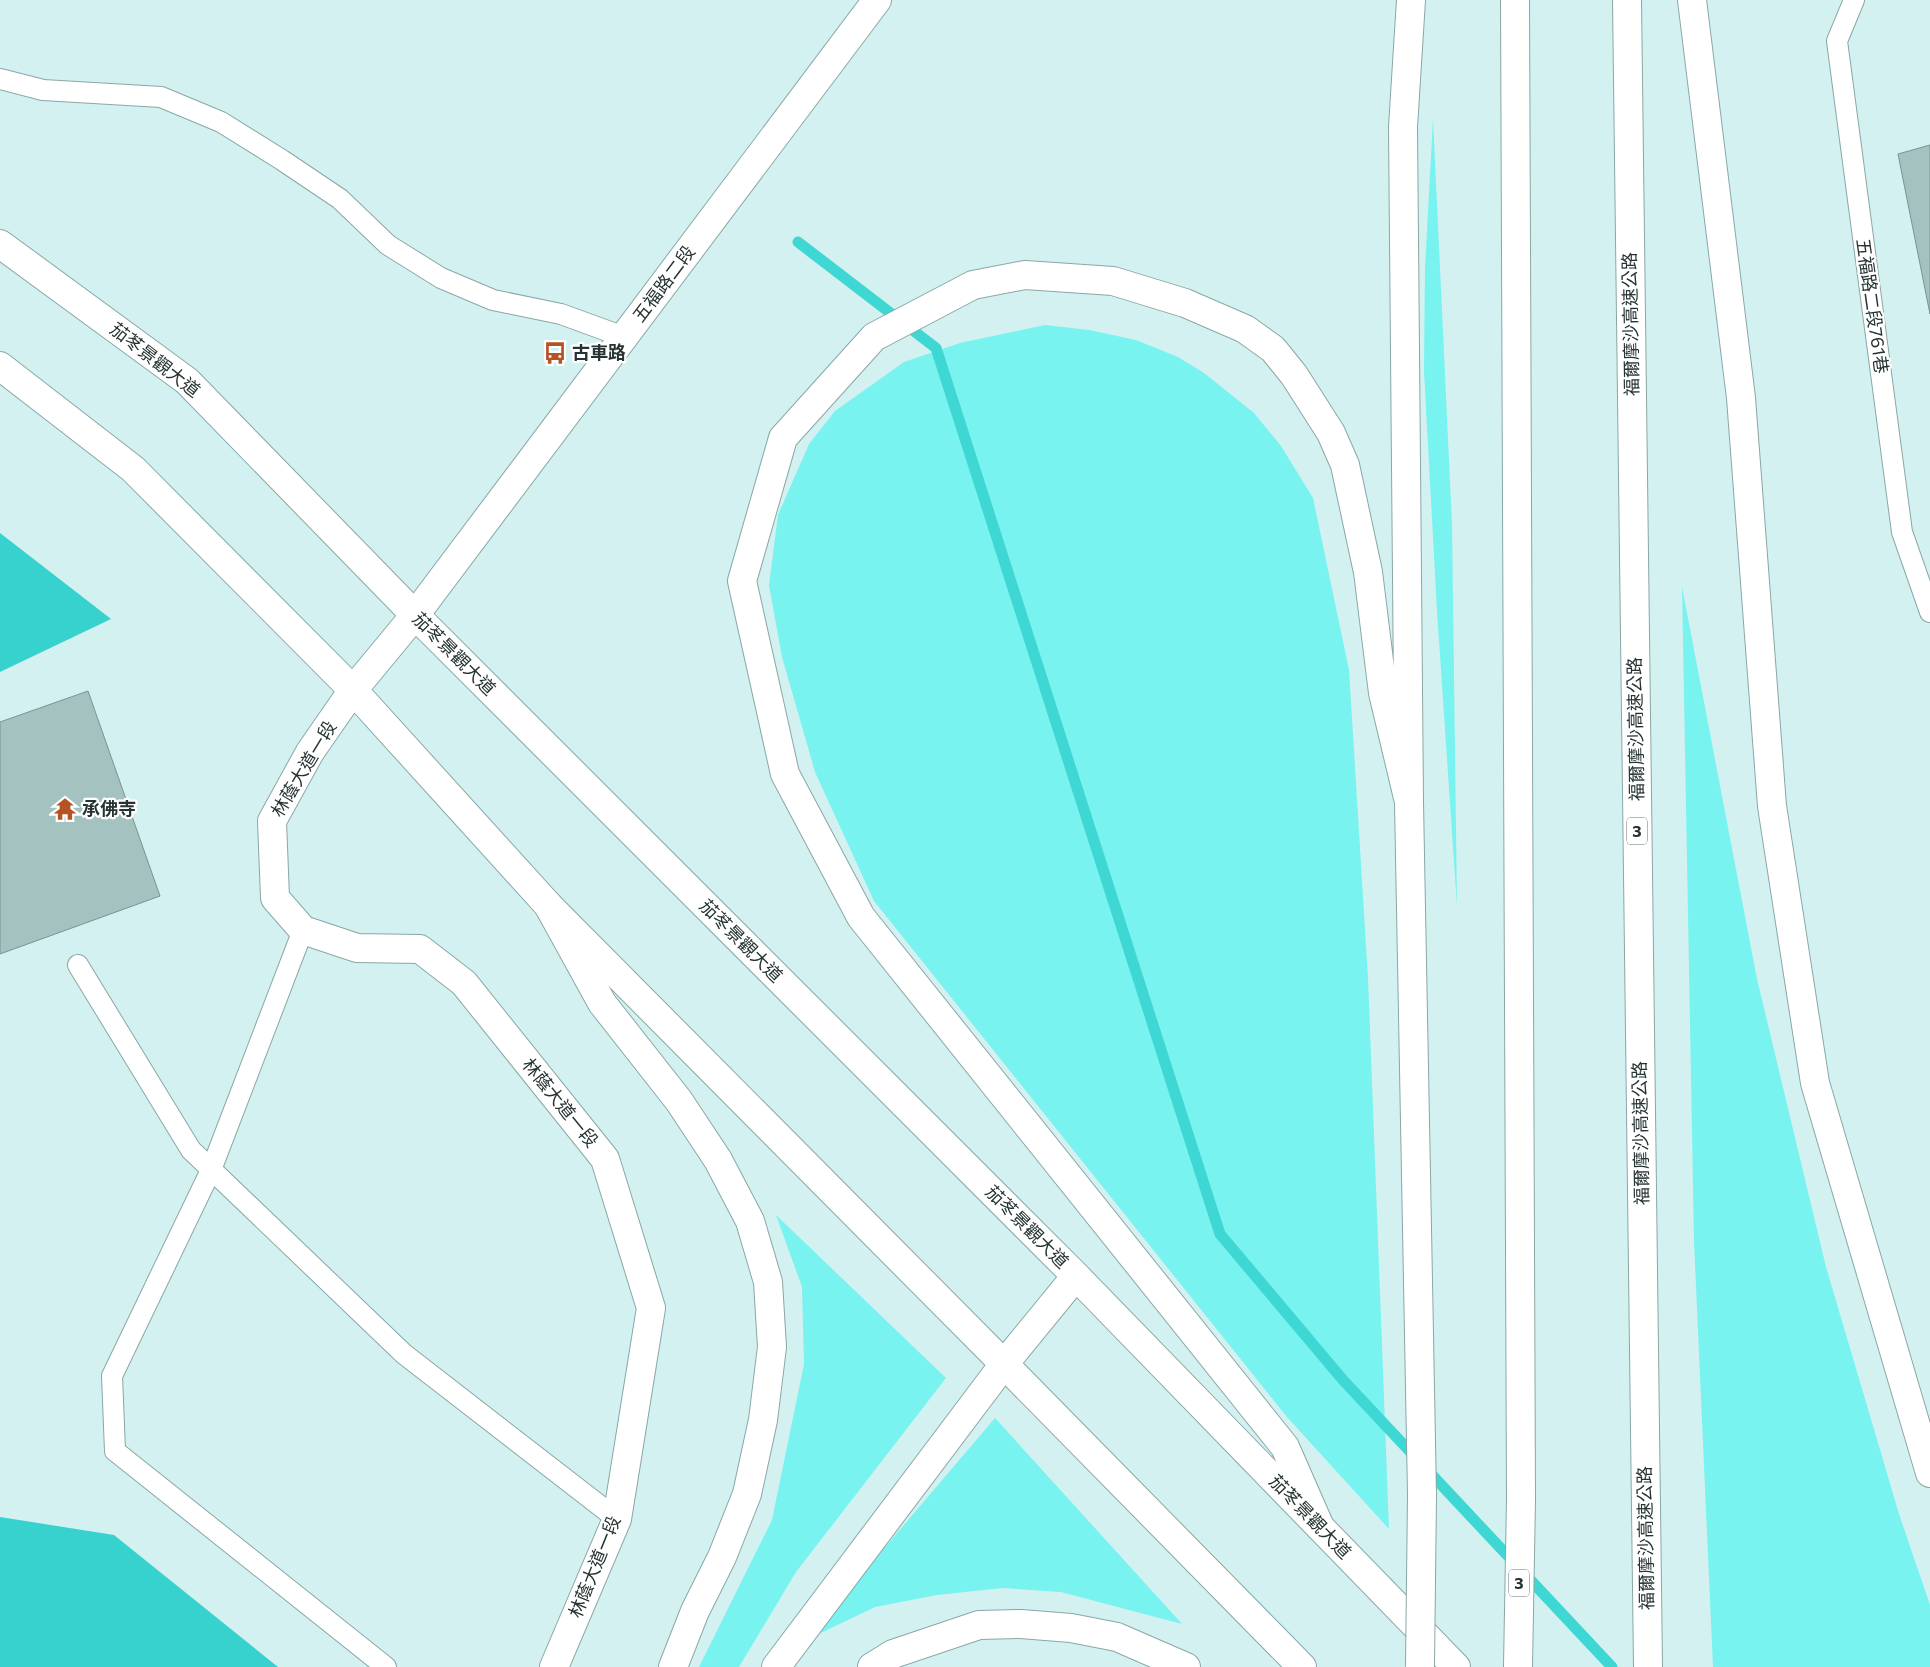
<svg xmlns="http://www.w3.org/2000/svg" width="1930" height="1667" font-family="Commissioner,'Noto Sans TC',sans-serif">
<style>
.green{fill:#78f3ef}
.forest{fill:#37d1ce}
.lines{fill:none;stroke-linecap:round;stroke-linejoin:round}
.stream{stroke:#3fd7d3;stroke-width:11}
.building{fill:#a4c2c0;stroke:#779492}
.service-casing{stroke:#8aa7a6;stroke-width:22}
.minor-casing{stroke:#8aa7a6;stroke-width:30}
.tertiary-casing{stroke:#8aa7a6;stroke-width:30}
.secondary-casing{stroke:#8aa7a6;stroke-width:30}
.motorway-casing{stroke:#8aa7a6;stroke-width:30}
.service{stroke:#fff;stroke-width:20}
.minor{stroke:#fff;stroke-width:28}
.tertiary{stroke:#fff;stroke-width:28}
.secondary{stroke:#fff;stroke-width:28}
.motorway{stroke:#fff;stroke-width:28}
.motorway-bridge-casing{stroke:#8aa7a6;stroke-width:30;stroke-linecap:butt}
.motorway-bridge{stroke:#fff;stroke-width:28}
.labels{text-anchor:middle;stroke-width:4.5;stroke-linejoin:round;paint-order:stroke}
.shield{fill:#fff;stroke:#677070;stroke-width:1}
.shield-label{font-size:16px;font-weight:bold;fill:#263332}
.street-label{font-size:18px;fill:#263332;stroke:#fff}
.poi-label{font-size:18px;font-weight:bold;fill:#263332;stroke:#fff;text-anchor:start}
</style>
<rect width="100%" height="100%" fill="#d2f1f0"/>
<path class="green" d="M1433,119l19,405 5,382 -20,-295 -13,-240 1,-103z
M1045,325l44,5 47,10 42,17 26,16 50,40 27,33 32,52 36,172 19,308 21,551 -102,-112 -413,-516 -59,-129 -33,-115 -13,-72 9,-70 31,-71 26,-33 69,-49 56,-19z
M1682,587l75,392 69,288 73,247 31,91v62h-217l-19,-426z
M776,1215l170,163 -150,194 -57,95h-40l73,-147 32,-156 -2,-77z
M995,1418l187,206 -121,-32 -58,-4 -66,7 -62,12 -69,33z"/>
<path class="forest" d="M0,533l111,86 -111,53z
M0,1517l114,18 164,132h-278z"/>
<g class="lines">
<path class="stream" d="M798,242l138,106 284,886 123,146 269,287"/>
</g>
<path class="building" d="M1930,145v169l-32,-160z
M88,691l72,205 -160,58v-232z"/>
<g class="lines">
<defs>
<path id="service" d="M1854,0l-17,41 65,491 28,80
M0,79l43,11 118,7 60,25 61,38 58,39 48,46 53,33 52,22 68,14 63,23
M303,930l-92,240 -99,206 3,75 271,216
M78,965l113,185 213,204 213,165"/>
<path id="minor" d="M353,690l-43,62 -38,69 3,77 28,32 54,18 63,1 44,34 141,176 46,149 -34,211 -63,148"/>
<path id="tertiary" d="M0,244l187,137 228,234
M0,366l133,103 220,221"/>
<path id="secondary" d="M877,0l-462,615 -62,75 195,215 456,459 298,303
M415,615l661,661 380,391"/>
<path id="motorway" d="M1411,0l-8,127 6,675 13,693
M1515,0l6,1499 -3,168
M1627,0l21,1667
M1692,0l49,398 31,408 43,277 115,390
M548,905l54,98 77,98 39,59 32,61 18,61 4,65 -9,73 -16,74 -25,63 -27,54 -22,56
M1320,1527l-35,-80 -424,-530 -76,-143 -43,-193 41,-143 91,-101 99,-52 52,-10 88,6 72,22 60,26 28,20 21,26 37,58 14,32 23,107 15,121 26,109
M776,1667l228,-303 72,-88
M872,1667l21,-13 86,-29 42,-1 50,4 46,9 69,30"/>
</defs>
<use href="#service" class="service-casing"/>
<use href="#minor" class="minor-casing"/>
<use href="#tertiary" class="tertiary-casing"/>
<use href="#secondary" class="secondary-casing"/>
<use href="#motorway" class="motorway-casing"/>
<use href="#service" class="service"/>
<use href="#minor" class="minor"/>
<use href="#tertiary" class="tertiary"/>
<use href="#secondary" class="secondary"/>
<use href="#motorway" class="motorway"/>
<defs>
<path id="motorway-bridge" d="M1420,1667l2,-172"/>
</defs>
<use href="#motorway-bridge" class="motorway-bridge-casing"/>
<use href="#motorway-bridge" class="motorway-bridge"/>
</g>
<defs>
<symbol id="bus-bare" viewBox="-9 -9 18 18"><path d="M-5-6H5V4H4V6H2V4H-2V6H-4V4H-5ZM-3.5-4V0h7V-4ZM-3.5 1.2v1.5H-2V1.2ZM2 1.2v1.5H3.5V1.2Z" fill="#b75223" stroke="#fff" stroke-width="2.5" paint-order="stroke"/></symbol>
<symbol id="temple-bare" viewBox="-9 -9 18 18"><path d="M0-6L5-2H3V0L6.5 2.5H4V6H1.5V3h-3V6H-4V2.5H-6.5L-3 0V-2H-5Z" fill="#b75223" stroke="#fff" stroke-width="2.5" paint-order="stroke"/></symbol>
</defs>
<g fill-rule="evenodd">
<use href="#bus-bare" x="539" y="337" width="32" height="32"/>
<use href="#temple-bare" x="49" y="793" width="32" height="32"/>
</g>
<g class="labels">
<g class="shield">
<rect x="1627" y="817.5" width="20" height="27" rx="4"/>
<rect x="1509" y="1569.5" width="20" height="27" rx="4"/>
</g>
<g class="shield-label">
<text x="1637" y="837">3</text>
<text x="1519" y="1589">3</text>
</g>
<g class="street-label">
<text transform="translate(664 284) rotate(-53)" y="6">五福路二段</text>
<text transform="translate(1872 306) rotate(82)" y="6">五福路二段761巷</text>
<text transform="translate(1631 324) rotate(-91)" y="6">福爾摩沙高速公路</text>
<text transform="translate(155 360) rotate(38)" y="6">茄苳景觀大道</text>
<text transform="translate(454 654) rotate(45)" y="6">茄苳景觀大道</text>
<text transform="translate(1636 729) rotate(-91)" y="6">福爾摩沙高速公路</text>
<text transform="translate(304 769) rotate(-59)" y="6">林蔭大道一段</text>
<text transform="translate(741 941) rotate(45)" y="6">茄苳景觀大道</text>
<text transform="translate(560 1103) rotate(51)" y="6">林蔭大道一段</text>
<text transform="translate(1641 1133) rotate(-91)" y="6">福爾摩沙高速公路</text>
<text transform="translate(1027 1227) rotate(45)" y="6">茄苳景觀大道</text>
<text transform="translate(1310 1517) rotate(46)" y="6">茄苳景觀大道</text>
<text transform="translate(1646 1538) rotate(-91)" y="6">福爾摩沙高速公路</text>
<text transform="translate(595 1567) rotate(-68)" y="6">林蔭大道一段</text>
</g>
<g class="poi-label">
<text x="572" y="359">古車路</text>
<text x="82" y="815">承佛寺</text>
</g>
</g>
</svg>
